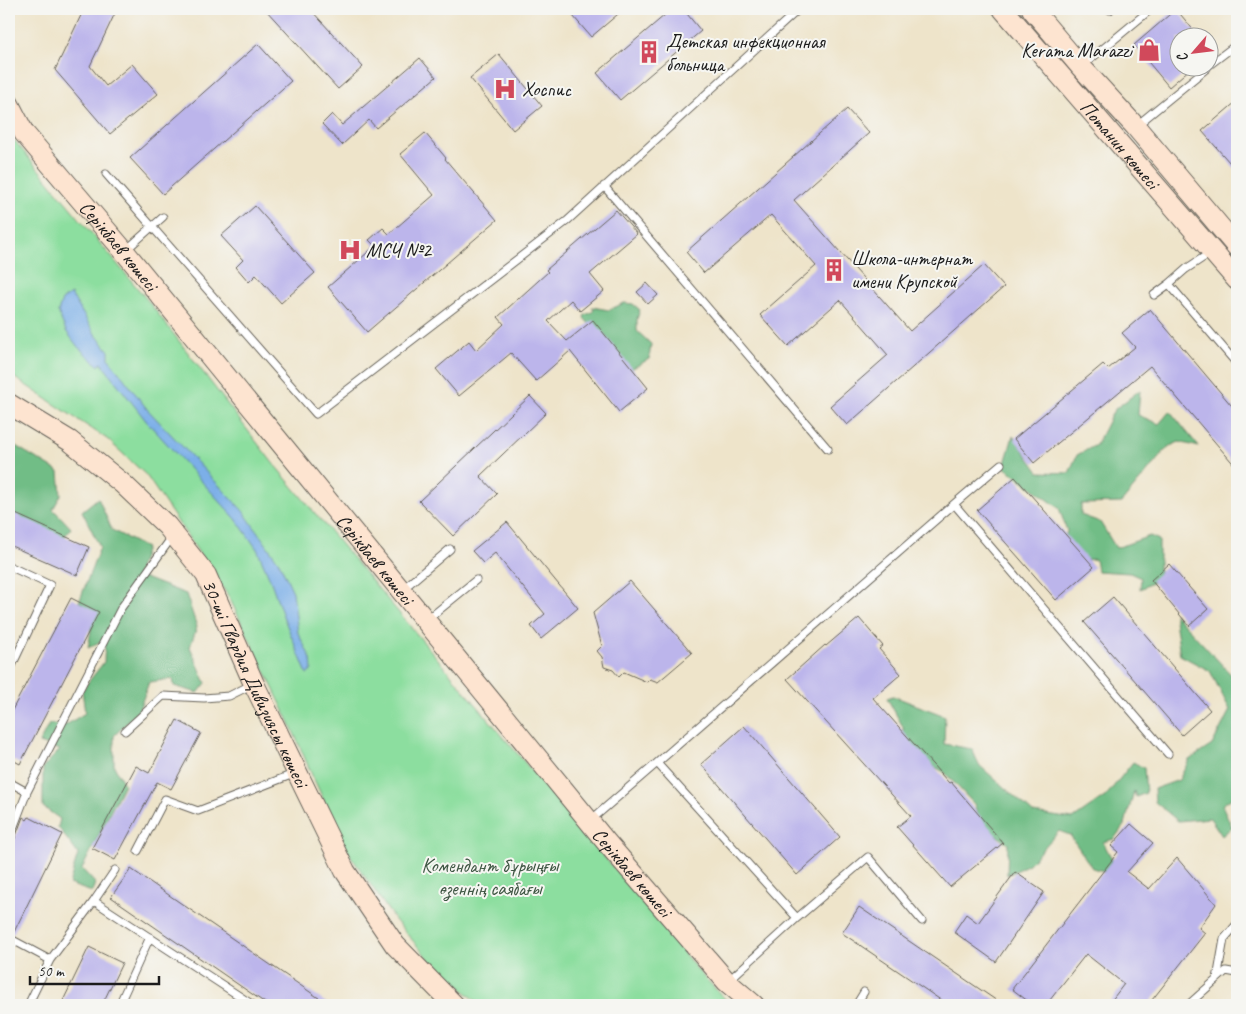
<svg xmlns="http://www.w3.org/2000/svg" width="1246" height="1014" font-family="Caveat,sans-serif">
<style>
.green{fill:#8cde9f;stroke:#547d5e}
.forest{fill:#71bd86;stroke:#466c51}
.water{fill:#7bafe8;stroke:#4c6682}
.building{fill:#bcb5eb}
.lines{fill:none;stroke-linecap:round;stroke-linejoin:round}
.lane-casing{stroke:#666259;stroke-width:9}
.secondary-casing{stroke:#666259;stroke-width:22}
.lane{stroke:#fff;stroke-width:7}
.secondary{stroke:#fde4d0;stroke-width:20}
.labels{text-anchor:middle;stroke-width:4;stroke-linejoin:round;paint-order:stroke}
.poi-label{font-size:20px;fill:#1c1c1c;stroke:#f6f6f2;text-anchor:start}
.street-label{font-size:20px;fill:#1c1c1c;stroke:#f6f6f2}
.park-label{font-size:20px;fill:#3e5643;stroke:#f6f6f2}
</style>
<rect width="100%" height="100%" fill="#f6f6f2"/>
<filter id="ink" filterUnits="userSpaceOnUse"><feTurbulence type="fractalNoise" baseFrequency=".02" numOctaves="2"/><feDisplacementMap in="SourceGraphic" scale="10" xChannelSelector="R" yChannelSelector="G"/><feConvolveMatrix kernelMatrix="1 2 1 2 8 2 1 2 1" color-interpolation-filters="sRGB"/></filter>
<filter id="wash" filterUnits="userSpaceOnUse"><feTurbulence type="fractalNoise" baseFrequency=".0096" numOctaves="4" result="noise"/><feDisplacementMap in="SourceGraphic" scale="20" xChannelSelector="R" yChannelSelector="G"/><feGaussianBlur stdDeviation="1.12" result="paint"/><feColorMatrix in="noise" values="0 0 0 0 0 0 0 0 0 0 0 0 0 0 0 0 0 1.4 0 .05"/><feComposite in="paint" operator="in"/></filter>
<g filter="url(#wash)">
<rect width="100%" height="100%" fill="#eee4ca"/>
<path class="green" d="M9,134l140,168 123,160 356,423 73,89 30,31h-250l-49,-42 -37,-43 -47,-68 -36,-77 -24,-56 -59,-122 -83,-122 -39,-36 -98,-65z"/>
<path class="forest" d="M624,303l9,1 7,6 -3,9v12l14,13 -2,15 -16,9 -11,3 -29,-43 -9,-10 1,-3 7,-3 2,-2 -2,-3 17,3z
M1140,390l-2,25 21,9 11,-13 29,36 -20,-5 -11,5 -47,56 -40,1v11l19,7 16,26 34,-12 9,4v39l-19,10 1,-11 -11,-5 -33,-2 -2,-12 -23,2 -10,-15 5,-15 -8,-23 -55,-41 9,-31 26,36 30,1 8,-18 19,-10 18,-35z
M9,442l50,30 2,23 -8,14 18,19 -7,9 -55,-22z
M98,498l14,32 34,18 -9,27 49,19 11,33 -7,20 16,36 -8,10 -24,-7 -1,-7 -24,3 -10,28 -25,26v30l10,18 -42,85 13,14 -3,9 -23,-8 9,-30 -20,-27 2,-8 -17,-12v-40l17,-17 -21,-7 10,-19 17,1 19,-12 -3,-23 22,-28 1,-23 -17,9 6,-37 -15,-9 21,-55 -18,-36z
M1174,613l63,68v110l-1,4 -14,10 10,22 -10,9 -12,-18 -32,3 -23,-19 -1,-13 25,-9 10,-20 23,-15 18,-35 -20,-39 -30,-16z
M893,696l52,20 -1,28 28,5 7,16 54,48 40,6 33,-23 27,-34 11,6 2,25 -10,4 -2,-6 -9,33 -11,15 -11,3 9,17 -7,12 -13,-3 -22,-33 -11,-4 -30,33 -22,11 1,-32 -26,-17 -8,-22 -30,-32 -40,-22 -1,-23 -16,-29z"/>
<path class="water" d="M71,294l24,40 14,17v8l38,50 96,102 37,53 13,28 5,41 13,26 1,11 -5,4 -24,-58 -13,-37 -13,-30 -21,-30 -89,-97 -46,-59 -2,3 -21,-19 -12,-16 -8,-19 4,-12z"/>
<g id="blocks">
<path class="building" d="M84,9h33l-27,57 16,20 26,-22 26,30 -48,40 -55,-64z
M265,9h45l53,58 -25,22z
M567,9h57l-33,28z
M672,9h11l18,22 -81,69 -23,-27z
M1176,9l24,29h-22v30h13l-22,19 -35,-42z
M258,44l33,37 -128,113 -33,-36z
M499,54l43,52 -29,24 -43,-52z
M420,58l16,19 -60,51 -7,-8 -27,25 -20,-21 10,-10 10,11z
M1237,101v70l-35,-40z
M847,109l22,24 -75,67 116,131 74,-66 20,22 -157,138 -17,-19 58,-51 -48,-55 -52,46 -28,-31 56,-49 -45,-51 -67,58 -18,-21z
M425,133l21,25 -1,1 52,61 -130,112 -39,-45 47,-41 -6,-6 14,-12 6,6 45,-39 -34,-41z
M255,206l60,67 -34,30 -25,-28 -7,7 -13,-15 7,-7 -22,-24z
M616,210l21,24 -47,40 14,17 -24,20 -9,-11 -23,21 19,20 26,-21 55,68 -29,24 -49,-61 -34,30 -25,-28 -52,43 -23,-27 33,-28 7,9 28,-26 -6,-7 50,-45 -2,-2z
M647,283l11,12 -10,9 -11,-12z
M1150,309l87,103v56l-87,-102 -116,97 -20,-24 89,-75 5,5 27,-22 -13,-14z
M530,396l16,17 -66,63 17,18 -44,42 -34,-35z
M1015,477l79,90 -38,33 -79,-90z
M9,511l80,36 -12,28 -68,-30z
M507,522l71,86 -37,31 -10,-13 14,-12 -50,-61 -12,10 -11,-12z
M1169,564l39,45 -19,17 -38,-46z
M630,581l62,72 -34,29 -8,-3 -3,3 -23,-10 -5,5 -6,-7 -9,-3 -2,-10 -5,-6 5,-5 -9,-33z
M1113,597l97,113 -28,25 -98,-113z
M71,598l28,14 -79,152 -11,-6v-42z
M859,618l24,28 -4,3 22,25 -28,24 76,85 2,-1 52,61 -53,44 -53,-60 14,-11 -124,-137 38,-34 1,1z
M177,720l24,13 -30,56 -14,-7 -42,78 -23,-12 44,-82 13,7z
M744,726l96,111 -43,38 -96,-111z
M23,817l4,3 2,-3 33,17 -49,100 -4,-1v-89l3,-1 2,-2z
M1131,824l22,19 -26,29 22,17 28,-31 39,46 -17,24 6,5 -57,72h-40l16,-21 -38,-30 -40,51h-13l-21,-16 106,-137 -7,-6z
M131,869l198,136h-61l-157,-108z
M1015,872l29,20 -48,70 -42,-30 12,-18 12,9z
M859,907l144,98h-55l-106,-72z
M89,947l33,16 -20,42h-41z"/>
</g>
</g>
<g filter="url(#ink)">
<use href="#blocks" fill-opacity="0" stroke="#666259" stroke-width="1"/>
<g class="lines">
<defs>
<path id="lane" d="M1109,9l1,1
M1208,66l29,-22
M1081,67l70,-58
M1136,126l71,-58
M106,174l210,240 251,-193 232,-212
M604,186l224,263
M125,251l38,-34
M1210,253l-24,16 -17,15 68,80
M1154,295l15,-11
M954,504l214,250
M9,566l41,19 -41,87
M403,589l47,-40
M428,619l48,-39
M125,731l38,-35 41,2 25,-2 22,-11
M9,782l18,10 94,-184 51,-71
M591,820l66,-57
M9,839l18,-47
M138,851l27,-52 33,12 98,-38
M94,901l21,-31
M797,918l-140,-155 297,-259 47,-40
M9,938l41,22 -22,45
M50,960l44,-59 159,104
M1217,979l7,-40 13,-15
M727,982l70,-64 71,-61 54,64
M119,1005l31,-68
M856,1005l8,-13
M1188,1005l38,-34 11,2"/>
<g id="secondary">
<path id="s1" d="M1003,9l234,271"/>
<path d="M1032,9l49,58 54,59 102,121"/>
<path id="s2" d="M9,104l15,29 100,118 483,592 120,139 27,23"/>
<path id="s3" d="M9,404l61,37 53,43 44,42 39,49 48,109 91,187 50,74 59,60"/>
</g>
</defs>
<use href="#lane" class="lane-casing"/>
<use href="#secondary" class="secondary-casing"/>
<use href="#lane" class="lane"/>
<use href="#secondary" class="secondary"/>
</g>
</g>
<defs>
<symbol id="shop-bare" viewBox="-9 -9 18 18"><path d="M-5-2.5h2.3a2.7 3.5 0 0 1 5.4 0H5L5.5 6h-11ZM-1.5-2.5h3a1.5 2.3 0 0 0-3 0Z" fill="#d1495b" stroke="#f6f6f2" stroke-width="2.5" paint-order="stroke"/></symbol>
<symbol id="building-bare" viewBox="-9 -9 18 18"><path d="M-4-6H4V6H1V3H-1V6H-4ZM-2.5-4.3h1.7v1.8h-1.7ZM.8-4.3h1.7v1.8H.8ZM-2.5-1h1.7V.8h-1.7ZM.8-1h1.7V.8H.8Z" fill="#d1495b" stroke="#f6f6f2" stroke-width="2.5" paint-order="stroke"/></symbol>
<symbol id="hospital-bare" viewBox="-9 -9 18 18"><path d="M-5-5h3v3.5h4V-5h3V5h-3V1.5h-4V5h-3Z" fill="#d1495b" stroke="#f6f6f2" stroke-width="2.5" paint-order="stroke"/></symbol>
</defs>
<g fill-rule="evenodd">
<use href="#shop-bare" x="1133" y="34" width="32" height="32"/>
<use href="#building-bare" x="633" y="36" width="32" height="32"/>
<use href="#hospital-bare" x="489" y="73" width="32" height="32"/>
<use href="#hospital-bare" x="334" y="234" width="32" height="32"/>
<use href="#building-bare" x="818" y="254" width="32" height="32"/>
</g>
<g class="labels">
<g class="poi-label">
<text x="666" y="48">Детская инфекционная<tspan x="666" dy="23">больница</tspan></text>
<text x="1132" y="57" text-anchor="end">Kerama Marazzi</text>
<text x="522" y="96">Хоспис</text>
<text x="366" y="257">МСЧ №2</text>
<text x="851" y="265">Школа-интернат<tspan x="851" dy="23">имени Крупской</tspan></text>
</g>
<g class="street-label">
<text dy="7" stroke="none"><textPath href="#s1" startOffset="179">Потанин көшесі</textPath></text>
<text dy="7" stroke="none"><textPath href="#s2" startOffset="180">Серікбаев көшесі</textPath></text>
<text dy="7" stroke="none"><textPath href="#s2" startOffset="585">Серікбаев көшесі</textPath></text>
<text dy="7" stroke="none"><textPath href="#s3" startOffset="382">30-ші Гвардия Дивизиясы көшесі</textPath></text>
<text dy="7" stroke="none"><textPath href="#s2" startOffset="990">Серікбаев көшесі</textPath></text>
</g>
<g class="park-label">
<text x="490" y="872">Комендант бұрыңғы<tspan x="490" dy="23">өзеннің саябағы</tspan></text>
</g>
</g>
<rect width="1246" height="1014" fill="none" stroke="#f6f6f2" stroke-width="30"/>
<g transform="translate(1194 52) rotate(242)"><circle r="24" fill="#f6f6f2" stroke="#9f9f9c"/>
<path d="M0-4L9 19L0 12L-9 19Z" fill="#d1495b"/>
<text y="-8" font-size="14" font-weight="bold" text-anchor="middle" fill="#1c1c1c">С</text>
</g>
<path d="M30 976v8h129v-8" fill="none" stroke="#1c1c1c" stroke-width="2.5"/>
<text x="38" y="976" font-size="15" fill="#1c1c1c" stroke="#f6f6f2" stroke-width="4" paint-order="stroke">50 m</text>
</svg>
